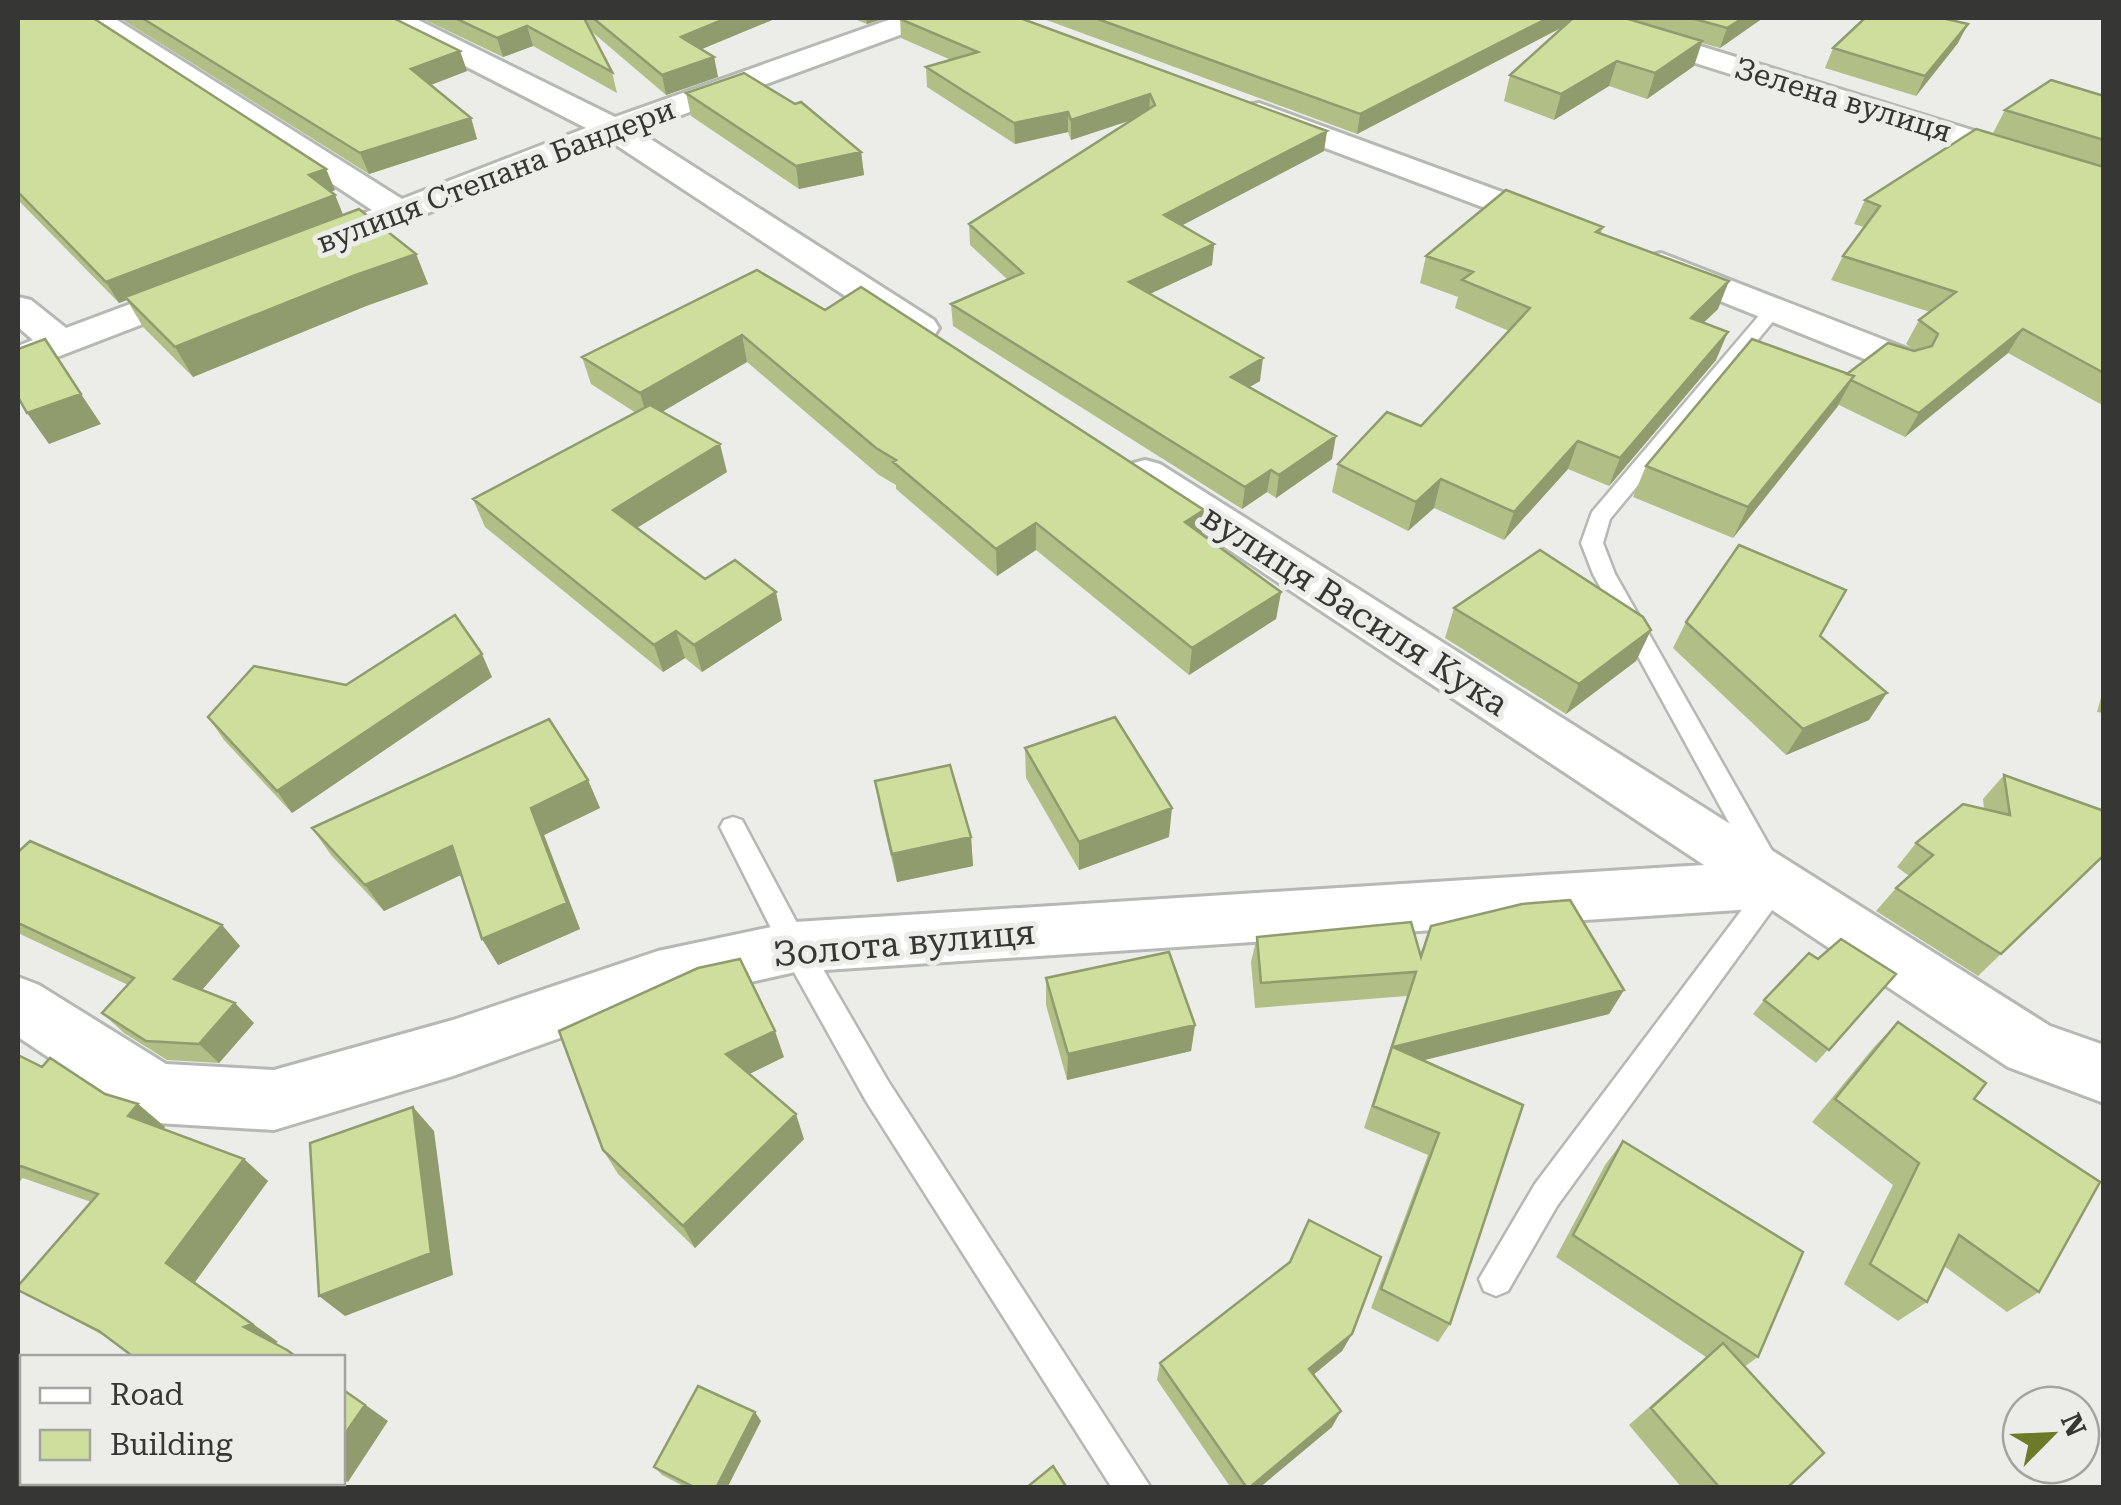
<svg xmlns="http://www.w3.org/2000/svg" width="2121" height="1505" font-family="'Roboto Serif',serif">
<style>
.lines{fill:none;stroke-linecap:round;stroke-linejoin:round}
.lane-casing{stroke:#b6b8b3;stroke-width:5}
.street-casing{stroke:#b6b8b3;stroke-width:6}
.lane{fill:#fff;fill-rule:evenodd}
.street{fill:#fff;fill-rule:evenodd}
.wall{fill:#b1bf87}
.shaded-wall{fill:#909b6e}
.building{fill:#cede9d;stroke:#909b6e;stroke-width:2.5}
.labels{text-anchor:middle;stroke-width:10;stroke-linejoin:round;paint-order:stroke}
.far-street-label{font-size:30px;fill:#363635;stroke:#ecede8}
.street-label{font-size:35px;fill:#363635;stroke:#ecede8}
</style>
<rect width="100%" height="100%" fill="#ecede8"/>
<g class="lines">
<defs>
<path id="lane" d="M1774,304l9,5 -3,4 -170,206 -7,24 12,31 176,310 -234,322 -49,85 -12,5 -12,-5 -5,-12 56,-95 227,-301 -169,-309 -12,-31 11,-31 176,-207z
M733,817l9,3 63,118 83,143 263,407h-39l-246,-387 -81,-145 -65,-129 4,-7z"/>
<path id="street" d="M81,18h33l288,181 184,-71 -203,-104 -4,-6h35l201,99 279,-99h40l-4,6 -292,107 296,189 5,8 -5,8 -14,4 -14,-4 -296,-195 -289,114 -13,3 -13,-3 -5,-8 5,-8 77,-29z
M1568,18h42l494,153v21l-532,-168z
M1259,103l314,115 6,7 -6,7 -12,4 -12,-4 -301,-113 -5,-7 5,-7z
M1661,253l254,99 6,8 -6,8 -14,4 -14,-4 -239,-96 -5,-8 5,-8z
M203,277l13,3 6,8 -6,8 -198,76v-26l15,-6 -15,-13v-30l13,3 35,28z
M1145,460l15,4 890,562 54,19v58l-96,-36 -239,-159 -974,64 -137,31 -205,73 -179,54 -117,-7 -23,-9 -116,-77v-60l21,8 127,79 108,6 179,-50 205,-69 137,-29 909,-57 -574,-381 -7,-10 7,-10z"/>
</defs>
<use href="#lane" class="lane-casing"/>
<use href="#street" class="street-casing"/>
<use href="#lane" class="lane"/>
<use href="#street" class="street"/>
</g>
<path class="wall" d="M18,18l308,151 9,21 -4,2 4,3 8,20 73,39 12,30 -62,22 -173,71 -50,-50 -16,-27 -8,3 -101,-103z
M120,18h273l67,33 7,20 -37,14 41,33 6,21 -108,35z
M421,18h356l-75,31 12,8 4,20 -52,18 -75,-64 21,41 5,21 -84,-47 -30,11z
M852,18h33l-18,6z
M1041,18h528l-1,3 5,-3h190l-43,30 -18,-5 -8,23 -47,33 -38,-13 -55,34 -50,-19 6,-26 53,-48 -206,107z
M900,19l427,112 -3,20 -142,74 32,19 -2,21 -62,29 110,87 -11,6 83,72 -56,39 -9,-6 -25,17 -289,-183 -2,-22 57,-24 -38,-35 -1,-21 163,-104 -61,20 -3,-8 -53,12 -88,-57 -1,-20 25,-7 -50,-22z
M1958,43l-42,53 -91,-28 8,-20z
M686,93l175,59 3,23 -65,14 -108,-73z
M2104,96v310l-96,-53 -103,84 -66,-32 -106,133 -100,-41 13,-31 201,-92 68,-23 -9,-7 13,-24 11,-8 -99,-32 12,-24 21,-29 -10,-3 11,-24 227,-37 -99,-30 12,-23z
M1603,227l-2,6 117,76 -15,14 13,37 -107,126 -41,-17 -64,71 -70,-32 -26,23 -76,-39 6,-28 83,-38 88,-95 -54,-23 3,-11 -38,-14 6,-27z
M757,270l444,264 80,58 -5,27 -87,56 -153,-125 -39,26 -101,-87v-4l-17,-10 -132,-113 -85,50 65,60 -90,56 68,51 77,41 -80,52 -17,-14 -22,14 -178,-145 -12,-28 163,-86 -45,-29 -9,-27z
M1454,608l197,22 -15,31 -70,53 -121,-76z
M1686,622l134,14 49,84 -83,35 -113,-107z
M492,677l-200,136 -68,-73 -16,-23 138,-32z
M2104,687v26l-7,-1z
M1025,748l144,89 -90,33 -53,-92z
M2004,775l100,80 -126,121 -102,-65 20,-23 13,-12 -12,-9 19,-24 68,-34 -1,-10z
M588,780l12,28 -56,27 36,94 -82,36 -37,-90 -77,36 -53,-56 -19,-27z
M875,781l96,56 2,29 -76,16 -17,-71z
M18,852l204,73 18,21 -38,44 52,33 -35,40 -52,-3 -43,-27 -22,-20 26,-28 -110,-52z
M1431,926l193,64 -15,24 -186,46 100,45 -73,219 -12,18 -67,-34 57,-153 -64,-27 43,-132 -152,12 -4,-46 6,-25 163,17z
M1896,974l-80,89 -63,-49 11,-14z
M1046,978l149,47 -4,26 -124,29 -21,-75z
M1898,1022l76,77 65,193 -32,20 -63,-46 -17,36 -29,19 -54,-37 49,-99 -81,-63 62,-75z
M559,1031l225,26 -35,17 55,65 -109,109 -77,-74 -15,-24z
M18,1055l87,39 33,10 27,23 -2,2 81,30 24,22 -73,101 83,60 -170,-4 -90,-48 73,-88 -68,-24 -5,5z
M1623,1141l135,216 -14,10 43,121h-105l-53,-63 77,-68 -150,-100 49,-92z
M1352,1334l-10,17 -29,24 19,52 -73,61h-28l-74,-108 3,-17z
M761,1421l-34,67h-40l-25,-13 -8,-8z"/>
<path class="shaded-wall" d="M727,18h50l-92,38 -4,-19z
M866,18h19l-18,6z
M1548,18h21l-1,6 -211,110 3,-20z
M1743,18h20l-43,30 7,-20z
M1968,24l-10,19 -42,53 9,-20z
M527,26l6,20 -30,11 -6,-19z
M1702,41l-8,25 -47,33 8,-26z
M460,51l7,20 -49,19 -7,-21z
M714,57l4,20 -52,18 -4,-20z
M1617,61l-8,25 -55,34 7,-26z
M1150,94l-1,20 -78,26v-20z
M1068,112v20l-53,12 -1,-21z
M471,118l6,21 -108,35 -9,-21z
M1327,131l-3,20 -162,85 2,-21z
M861,152l3,23 -65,14 -3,-23z
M326,169l9,21 -16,6 -10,-21z
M335,195l9,22 -225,86 -13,-21z
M1214,244l-2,21 -84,39 1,-22z
M416,254l12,30 -62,22 -173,71 -18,-30 178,-71z
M1729,281l-11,28 -39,37 12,-28z
M2023,329l-15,24 -103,84 14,-24z
M1728,332l-12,28 -107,126 11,-28z
M742,335l5,27 -99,58 -8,-27z
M1263,358l-3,23 -32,19 3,-23z
M1854,376l-17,31 -104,131 15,-31z
M81,394l20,30 -52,20 -22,-31z
M1336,436l-4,23 -56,39 3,-23z
M1578,441l-10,28 -64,71 10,-28z
M720,444l7,28 -105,65 -9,-27z
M1271,470l-4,22 -25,17 3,-22z
M1441,479l-7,29 -26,23 8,-29z
M1204,510l-3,27 -16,-15z
M1036,523v27l-39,26 -1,-27z
M776,592l6,28 -80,52 -8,-27z
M1281,592l-5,27 -87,56 3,-27z
M1651,630l-15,31 -70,53 13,-30z
M676,631l9,27 -22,14 -9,-27z
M482,654l10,23 -200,136 -15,-22z
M1887,693l-18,27 -83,35 17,-26z
M588,780l12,28 -56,27 36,94 -82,36 -16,-26 49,-131z
M1172,808l-3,29 -90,33v-28z
M971,837l2,29 -76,16 -5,-28z
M452,846l15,26 -83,39 -19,-26z
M222,925l18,21 -46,53 -20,-20z
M1624,990l-15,24 -224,56 8,-23z
M235,1003l19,20 -35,40 -20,-19z
M1195,1025l-4,26 -124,29 1,-26z
M775,1031l9,26 -47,23 -11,-26z
M138,1104l27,23 -10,12 -27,-23z
M413,1107l21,24 19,144 -108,41 -26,-20z
M796,1114l8,25 -109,109 -12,-22z
M244,1159l24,22 -73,101 83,60 -7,3 -27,-18 -78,-64z
M1352,1334l-10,17 -42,35 9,-17z
M342,1388l46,33 -40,61 -6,-3z
M1341,1411l-9,16 -73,61h-10z
M755,1412l6,9 -34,67h-11z"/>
<path class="building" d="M18,18h75l233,151 -17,6 26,20 -229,87 -88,-90z
M142,18h251l67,33 -49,18 60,49 -111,35z
M455,18h129l28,54 -85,-46 -30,12z
M593,18h134l-46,19 33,20 -52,18z
M904,18h116l307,113 -163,84 50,29 -85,38 134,76 -32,19 105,59 -57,39 -8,-5 -26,17 -294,-183 72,-31 -54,-49 186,-119 -5,-11 -79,26 -3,-8 -54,11 -88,-56 52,-15 -78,-33z
M1095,18h453l-188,96z
M1573,18h52l77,23 -47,32 -38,-12 -56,33 -51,-19z
M1691,18h52l-16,10z
M1865,18h77l26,6 -43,52 -92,-28z
M744,73l51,31 6,-2 60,50 -65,14 -110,-73z
M2051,80l53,16v44l-99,-30z
M1976,129l128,38v206l-81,-44 -104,84 -68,-33 3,-4 -7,-2 41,-31 26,8 18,-5 6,-12 -19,-14 37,-28 -113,-36 37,-50 -15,-6z
M1506,190l97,37 -7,5 133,49 -38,37 37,14 -108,126 -42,-17 -64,71 -73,-33 -25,23 -78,-38 49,-52 34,14 109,-118 -68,-28 11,-8 -47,-16z
M359,209l57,45 -63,22 -178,71 -50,-50z
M757,270l68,40 36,-23 343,223 -19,12 96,70 -89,56 -156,-125 -40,26 -103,-87 3,-2 -20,-12 -134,-113 -102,58 -58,-36z
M45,339l36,55 -54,19 -9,-16v-48z
M1752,339l102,37 -106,131 -102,-41z
M650,405l70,39 -107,66 92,69 30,-19 41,32 -82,53 -18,-14 -22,14 -181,-146z
M1739,545l107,45 -26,46 67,57 -84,36 -117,-107z
M1540,550l103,67 8,13 -72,54 -125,-76z
M455,615l27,39 -205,137 -69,-74 46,-51 92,19z
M1115,717l57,91 -93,34 -54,-94z
M549,719l39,61 -57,28 36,95 -85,36 -30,-93 -87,39 -53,-57z
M950,765l21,72 -79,17 -17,-73z
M2004,775l100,36v44l-103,99 -105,-66 37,-33 -17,-12 47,-39 47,11z
M30,841l192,84 -48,54 61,24 -36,41 -53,-3 -44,-28 32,-35 -116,-55v-71z
M1570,900l54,90 -231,57 130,58 -73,219 -69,-35 58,-156 -66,-27 43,-134 -155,11 -4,-46 154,-15 10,35 10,-31 91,-22z
M1841,939l55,35 -67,76 -65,-50 45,-47 9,6z
M1169,952l26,73 -127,29 -22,-76z
M740,959l35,72 -49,23 70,60 -113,112 -80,-76 -44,-119 139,-63z
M1898,1022l88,61 -12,16 126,83 -61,110 -80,-57 -32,67 -57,-38 49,-101 -84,-64z
M18,1055l24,12 8,-9 55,36 33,10 -10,12 116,43 -78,104 86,61 -8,3 43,23 11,8h-163l-36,-27 -81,-41v-4l80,-92 -80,-29z
M413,1107l18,146 -112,43 -9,-153z
M1623,1141l180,111 -45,105 -185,-122z
M1309,1220l72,37 -29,77 -43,35 32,42 -92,77h-2l-87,-125 130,-101z
M1723,1343l101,110 -37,35h-67l-69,-80z
M698,1386l57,26 -39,76h-20l-42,-21z
M342,1389l23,16 -23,33z
M1053,1466l14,22h-41z"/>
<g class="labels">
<g class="far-street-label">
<text transform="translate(1843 100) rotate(17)" y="10">Зелена вулиця</text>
<text transform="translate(496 176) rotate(-21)" y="10">вулиця Степана Бандери</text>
</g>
<g class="street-label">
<text transform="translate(1355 610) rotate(33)" y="12">вулиця Василя Кука</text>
<text transform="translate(904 943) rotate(-5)" y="12">Золота вулиця</text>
</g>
</g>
<rect width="2121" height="1505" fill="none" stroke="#363635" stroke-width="40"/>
<rect x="20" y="1355" width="325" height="130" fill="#ecede8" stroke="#a3a4a0" stroke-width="2.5"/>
<rect x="40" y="1388" width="50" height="15" fill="#ffffff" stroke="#a3a4a0" stroke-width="2.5"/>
<text x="110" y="1405" font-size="30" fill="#363635">Road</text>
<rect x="40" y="1430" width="50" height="30" fill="#cede9d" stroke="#a3a4a0" stroke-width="2.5"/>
<text x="110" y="1455" font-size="30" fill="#363635">Building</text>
<g transform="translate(2051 1435) rotate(66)"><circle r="48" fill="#ecede8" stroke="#a3a4a0" stroke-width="2.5"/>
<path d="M0-8L18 38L0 25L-18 38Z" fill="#6b7b29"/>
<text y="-15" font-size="28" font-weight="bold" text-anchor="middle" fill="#363635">N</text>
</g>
</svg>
